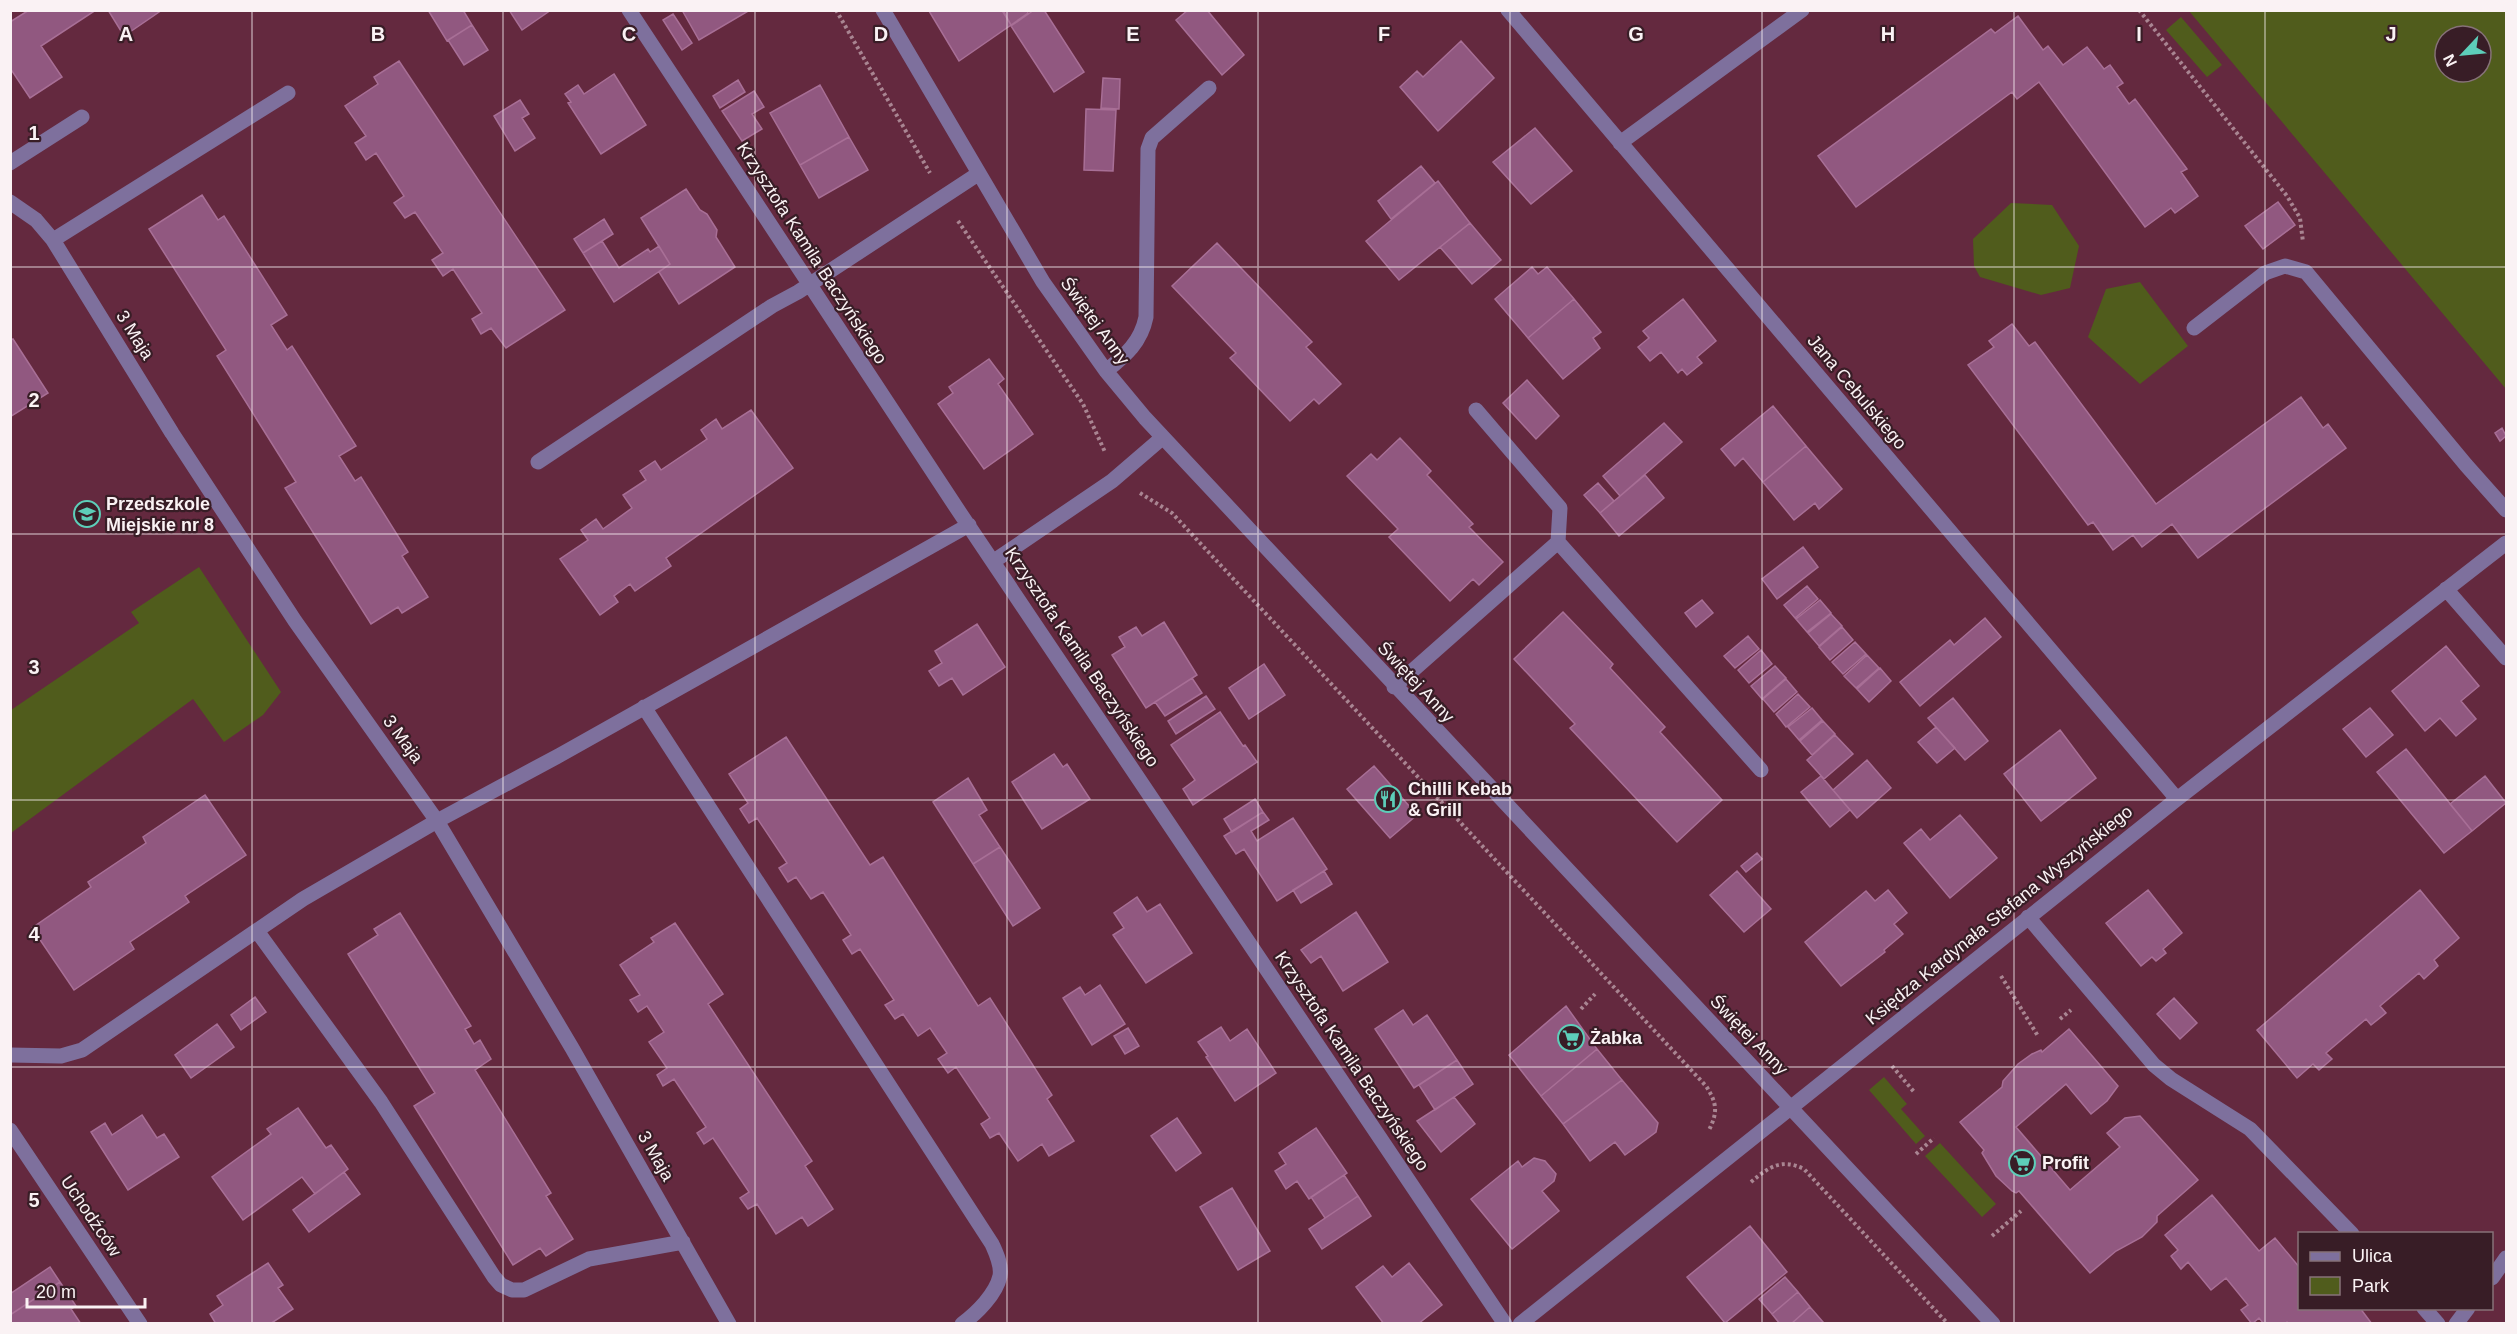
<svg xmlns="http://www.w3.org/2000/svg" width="2517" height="1334" font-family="Helvetica,sans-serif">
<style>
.green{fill:#505c1c;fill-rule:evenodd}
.building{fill:#915880;stroke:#a86f96;stroke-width:1.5}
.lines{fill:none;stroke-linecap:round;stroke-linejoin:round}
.path{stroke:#a98592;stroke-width:4;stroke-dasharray:3 3;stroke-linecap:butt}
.minor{stroke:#7e709d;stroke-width:15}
.grid{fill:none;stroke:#faf2f4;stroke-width:1.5;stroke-opacity:0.55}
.labels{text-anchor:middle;stroke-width:4.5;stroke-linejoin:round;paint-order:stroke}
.street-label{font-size:18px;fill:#faf2f4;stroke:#381d26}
.poi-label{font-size:18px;font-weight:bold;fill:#faf2f4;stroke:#381d26;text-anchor:start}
.grid-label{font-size:20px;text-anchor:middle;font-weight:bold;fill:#faf2f4;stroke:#381d26;stroke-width:4.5;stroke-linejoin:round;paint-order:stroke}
</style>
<rect width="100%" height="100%" fill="#64293f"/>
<path class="green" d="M2189,11h317v378zM2445,36h36v36h-36z
M2181,17l41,48 -15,12 -41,-47z
M2011,203l41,2 27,41 -9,42 -29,7 -61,-18 -6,-11 -1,-27z
M2140,282l48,64 -48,38 -52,-47 18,-48z
M199,567l82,125 -18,23 -39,27 -31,-43 -182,134v-123l128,-87 -8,-11z
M1884,1077l23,27 -6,5 24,27 -9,8 -47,-54z
M1940,1143l56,61 -14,13 -57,-61z"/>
<path class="building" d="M29,10h67l-55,36 21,31 -32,21 -20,-30v-46z
M108,10h54l-38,26z
M428,10h35l9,15 -25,16z
M509,10h42l-29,20z
M682,10h68l-51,30z
M1003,10l8,15 -52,36 -30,-50z
M1005,10h22l1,3 -17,12 -8,-13z
M1034,10h10l40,62 -30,20 -43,-66z
M1188,10h19l37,45 -22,20 -46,-55z
M673,14l19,29 -10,7 -19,-30z
M2018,16l25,34 5,-4 15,19 24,-18 17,22 6,-4 13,18 -6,4 12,17 6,-5 52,70 -6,3 17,24 -23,17 -4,-5 -26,19 -106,-145 -22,17 -5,-7 -156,115 -38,-51 173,-127 4,4z
M472,25l16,25 -24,15 -16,-25z
M1461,41l33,37 -56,53 -38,-44 17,-16 6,6z
M399,61l166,249 -59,38 -15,-20 -10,6 -9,-15 10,-6 -29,-44 -10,7 -11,-16 11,-7 -28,-41 -10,6 -11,-15 10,-7 -28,-43 -10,7 -11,-17 11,-7 -21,-30 33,-22 -4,-7z
M614,74l32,51 -45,29 -33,-51 3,-1 -6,-8 13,-9 6,9z
M1103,78l17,1 -1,30 -18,-1z
M738,80l7,12 -25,16 -7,-12z
M820,85l29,52 -49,28 -30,-52z
M754,91l10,16 -12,7 10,15 -20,12 -20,-30z
M520,100l9,14 -7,4 13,20 -20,13 -21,-35z
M1086,109l30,1 -3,61 -29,-1z
M1535,128l37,43 -41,33 -38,-42z
M849,137l19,33 -49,28 -19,-33z
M1421,166l14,17 -44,36 -13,-18z
M1438,181l32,42 -71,57 -33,-39z
M686,189l14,21 7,4 10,16 -1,7 19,30 -56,37 -20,-32 11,-8 -29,-46z
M202,195l16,25 6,-4 63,99 -16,10 16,25 5,-4 64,100 -17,10 16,25 6,-4 47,75 -6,4 26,41 -26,16 -4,-6 -27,17 -86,-136 11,-6 -79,-126 9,-6 -77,-121z
M2278,202l17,23 -32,24 -18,-23z
M604,219l9,15 -30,19 -9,-14z
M1470,223l31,37 -29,24 -32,-37z
M602,241l17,27 29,-19 2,3 9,-6 11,18 -56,38 -31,-49z
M1217,243l95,99 -6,5 35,37 -22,20 -5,-5 -24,22 -60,-63 6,-5 -64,-67z
M1532,267l6,7 9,-7 27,32 -46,39 -33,-39z
M1574,299l27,33 -8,6 7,10 -37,31 -35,-41z
M1683,299l33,42 -19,16 5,6 -15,12 -5,-6 -4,4 -17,-21 -11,9 -12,-14 11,-9 -6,-7z
M2012,324l17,22 6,-4 121,162 145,-107 22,31 5,-4 18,24 -148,110 -26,-34 -30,23 -9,-12 -20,15 -20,-28 -5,3 -120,-160 26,-18 -5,-6z
M13,339l35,54 -38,24v-77z
M989,359l15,20 -6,5 35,50 -49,35 -46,-65 15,-11 -4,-6z
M1527,380l32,36 -23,23 -33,-36z
M1773,406l33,40 -43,36 -20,-24 -8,8 -14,-17z
M751,410l42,58 -127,90 5,8 -36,25 -5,-7 -16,12 4,6 -18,13 -40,-56 28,-19 -7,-10 15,-11 7,10 29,-21 -9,-13 23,-15 -6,-9 15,-10 6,9 46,-31 -6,-9 15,-11 6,10z
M1664,423l18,19 -62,54 -17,-20z
M2502,428l4,8 -6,5 -5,-8z
M1400,438l31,33 -4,4 46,49 -4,3 34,35 -24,23 -6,-6 -23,22 -61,-64 9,-8 -51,-53 24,-22 6,6z
M1806,446l36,43 -23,20 -4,-6 -21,17 -31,-38z
M1645,475l19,23 -45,38 -19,-23z
M1598,483l16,18 -14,12 -16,-18z
M1803,547l15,20 -41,32 -15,-20z
M1807,586l11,13 -23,19 -11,-13z
M1702,600l11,13 -17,14 -11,-14z
M1820,600l11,13 -24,19 -11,-13z
M1563,612l50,52 -3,4 55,59 -5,5 62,68 -45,42 -107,-114 5,-4 -61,-65z
M1831,614l11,12 -23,20 -11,-13z
M1985,618l16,19 -81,69 -20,-24 50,-42 4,5z
M1164,622l33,53 -51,33 -34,-53 13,-8 -6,-10 17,-10 6,9z
M977,624l28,43 -42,28 -11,-17 -13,8 -10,-15 13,-8 -7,-12z
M1842,627l11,13 -23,20 -11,-13z
M1748,636l11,13 -24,19 -11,-12z
M1855,642l11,12 -23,20 -11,-12z
M2446,646l33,40 -18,15 15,18 -20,17 -16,-18 -15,13 -33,-40z
M1761,650l11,14 -23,19 -11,-13z
M1867,655l12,13 -23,20 -12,-12z
M1264,664l21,31 -36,24 -20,-31z
M1775,666l11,12 -24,21 -11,-13z
M1880,668l11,13 -22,21 -12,-13z
M1192,678l10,15 -37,23 -10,-14z
M1786,679l11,13 -23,20 -11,-13z
M1798,694l12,13 -24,20 -10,-13z
M1206,696l9,13 -39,25 -8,-13z
M1953,698l35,43 -23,19 -37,-42z
M1812,708l10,12 -23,20 -11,-13z
M2370,708l23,27 -27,22 -23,-28z
M1220,712l23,34 2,-1 12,17 -64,43 -10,-16 12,-9 -24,-35z
M1823,721l12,13 -23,21 -12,-14z
M1936,727l19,21 -18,15 -19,-21z
M2060,730l36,48 -55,43 -37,-47z
M1835,735l18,19 -29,25 -17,-19z
M786,737l84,128 13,-8 95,149 12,-8 62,97 -5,4 27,42 -25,15 -7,-12 -24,17 -19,-28 -9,5 -9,-14 9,-6 -34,-51 -8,6 -10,-14 9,-6 -17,-25 -12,8 -15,-22 -8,5 -10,-14 9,-5 -34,-51 -8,5 -9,-14 8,-5 -28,-43 -12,7 -15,-22 -8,5 -9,-14 8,-5 -30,-45 -8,5 -9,-14 8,-6 -19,-29z
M2406,749l66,82 -28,22 -67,-81z
M1054,754l9,13 4,-3 23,35 -48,30 -30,-47z
M1867,760l24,28 -34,30 -24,-28z
M1374,766l43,49 -27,23 -43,-49z
M1821,776l29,34 -20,17 -29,-35z
M2485,776l21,27 -34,28 -22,-27z
M968,778l19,32 -8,5 21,32 -27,17 -40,-62z
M205,795l41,60 -61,41 4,6 -59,40 4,7 -60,41 -42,-62 59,-41 -3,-5 58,-39 -3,-6z
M1255,799l8,13 -31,20 -8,-13z
M1263,812l6,8 -18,11 6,10 36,-23 34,51 -50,32 -33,-52 -8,5 -12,-18z
M1960,815l37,43 -47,40 -46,-55 17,-14 9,11z
M1000,847l40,61 -27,18 -40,-62z
M1757,853l5,6 -16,13 -5,-6z
M1324,871l8,13 -31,19 -8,-13z
M1737,871l34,38 -27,23 -34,-37z
M1888,890l19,23 -13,11 9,10 -19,16 1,2 -44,34 -36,-44 61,-51 9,10z
M2148,890l34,43 -19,16 3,4 -10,8 -4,-4 -11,9 -35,-43z
M2420,890l39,48 -25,22 4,6 -14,13 -5,-6 -39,33 6,7 -15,12 -5,-6 -40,34 6,6 -13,11 -6,-6 -16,14 -40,-48z
M1137,897l10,15 13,-8 32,49 -46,30 -33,-48 11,-7 -10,-15z
M1356,912l32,50 -45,29 -22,-35 -10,7 -10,-13z
M400,913l71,113 -6,3 9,15 6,-4 11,19 -16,11 76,123 -5,3 27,43 -27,17 -6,-8 -27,17 -99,-159 21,-13 -87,-139 30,-19 -4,-6z
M675,923l48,71 -15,10 104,157 -7,5 28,43 -25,17 -6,-9 -26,17 -19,-30 -9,5 -8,-11 9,-6 -36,-54 -9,6 -7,-11 9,-6 -32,-48 -11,7 -6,-11 10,-7 -18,-26 15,-10 -17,-26 -9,6 -8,-12 10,-5 -20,-30 34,-23 -3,-4z
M1100,985l25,39 -33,21 -29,-47 17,-11 5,8z
M255,997l11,15 -25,18 -10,-15z
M2174,998l23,25 -17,16 -23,-25z
M1566,1006l31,43 -56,47 -32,-41z
M1403,1010l10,15 14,-10 30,45 -43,28 -39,-59z
M217,1024l17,23 -43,31 -16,-23z
M1221,1027l9,14 17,-12 29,44 -41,28 -29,-44 2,-1 -10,-14z
M1128,1028l11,18 -14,8 -11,-18z
M2069,1029l49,57 -11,15 -16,13 -25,-30 -50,43 54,63 50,-43 -13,-14 18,-15 15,-2 58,64 -41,36v6l-15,15 -26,14 -26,22 -71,-82 -3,2 -4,-2 -16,-15 -14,-23 2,-3 -24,-28 42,-35 1,-6 15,-17 14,-10 9,-4 1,2z
M1597,1049l25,31 -59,44 -22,-28z
M1457,1060l16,24 -38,26 -16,-25z
M1622,1080l36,43 -2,9 -31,23 -10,-13 -25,19 -27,-37z
M1454,1097l21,27 -34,28 -24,-31z
M298,1108l28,40 5,-3 17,24 -33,25 -13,-17 -59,43 -31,-43 59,-43 -4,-5z
M142,1115l15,23 7,-4 15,23 -51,33 -37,-58 14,-9 7,12z
M1177,1118l24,35 -25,18 -25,-35z
M1316,1128l31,45 -38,26 -12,-18 -11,8 -11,-18 11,-7 -7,-11z
M1534,1158l11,3 11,13 -2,7 -12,10 17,20 -47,38 -41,-50 47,-38 4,6z
M344,1172l16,22 -51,38 -16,-22z
M1344,1175l14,21 -33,22 -14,-21z
M1232,1188l38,63 -32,19 -38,-63z
M2212,1195l47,56 16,-13 25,30v40h60l12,16h-84l-1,-2 -3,2h-20l-5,-6 -7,6 -11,-14 7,-5 -22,-27 -15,12 -23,-28 -7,7 -10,-13 7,-6 -13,-15z
M1358,1196l13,20 -49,33 -13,-20z
M1750,1226l37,46 -62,51 -38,-46z
M268,1263l15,22 -5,3 15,21 -23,15h-54l-6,-10 13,-9 -6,-9z
M1409,1263l33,42 -24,19h-34l-28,-37 27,-21 9,11z
M50,1267l10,15 -50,33v-21z
M1785,1277l13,15 -26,22 -13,-15z
M60,1282l16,24 -5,3 10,15h-71v-9z
M1798,1292l12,15 -19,17h-11l-8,-10z
M1810,1307l13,15 -2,2h-30z"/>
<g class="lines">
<path class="path" d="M836,10l94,163
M2139,10l148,186 13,22 3,24
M958,221l125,183 22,48
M1140,493l32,20 534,573c11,17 12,26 3,44
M2001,976l37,60
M1581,1009l14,-15
M2060,1019l11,-9
M1597,1031l8,12
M1892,1066l23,27
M1916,1154l18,-16
M1751,1182c18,-15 30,-24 53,-13l144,155
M1992,1236l29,-25"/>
<path class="minor" d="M629,10l331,503 545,811
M883,10l160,272 63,89 39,47 848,906
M1508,10l669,789
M1620,143l182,-133
M10,163l72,-46
M10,202l26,18 17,20 119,193 123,188 142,200 135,227 157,276
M53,240l235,-147
M2194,328l71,-55 20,-7 21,6 160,193 40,45
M1106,371c20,-16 35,-29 40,-54l2,-168 4,-11 57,-50
M1476,410l84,98 -2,34
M538,462l234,-156 26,-14 180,-118
M994,561l118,-80 50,-43
M2446,589l60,69
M1394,687l164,-145 203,228
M644,707l348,537c4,9 10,21 8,32 -4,18 -23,37 -38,48
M2028,917l126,148 17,14 79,50 102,105
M257,931l124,171 113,175 7,8 11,5h12l65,-31 94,-17
M10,1055l51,1 21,-6 221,-151 134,-78 123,-66 409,-230
M10,1130l130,194
M2492,1278l14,-20
M2424,1308l14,16
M1520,1324l657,-525 329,-256
M2456,1324l12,-16"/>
</g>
<path class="grid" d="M252,10v1314M503,10v1314M755,10v1314M1007,10v1314M1258,10v1314M1510,10v1314M1762,10v1314M2014,10v1314M2265,10v1314M10,267h2496M10,534h2496M10,800h2496M10,1067h2496"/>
<defs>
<symbol id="school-ring" viewBox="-11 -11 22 22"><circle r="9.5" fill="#381d26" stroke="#5dceb9" stroke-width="1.5"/><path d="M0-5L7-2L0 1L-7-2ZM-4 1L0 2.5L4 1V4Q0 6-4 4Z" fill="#5dceb9"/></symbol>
<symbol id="restaurant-ring" viewBox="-11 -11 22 22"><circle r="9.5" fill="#381d26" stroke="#5dceb9" stroke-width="1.5"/><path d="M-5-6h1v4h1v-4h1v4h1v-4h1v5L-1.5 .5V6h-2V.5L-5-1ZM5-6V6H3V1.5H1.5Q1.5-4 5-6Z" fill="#5dceb9"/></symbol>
<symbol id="supermarket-ring" viewBox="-11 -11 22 22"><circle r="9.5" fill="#381d26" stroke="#5dceb9" stroke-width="1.5"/><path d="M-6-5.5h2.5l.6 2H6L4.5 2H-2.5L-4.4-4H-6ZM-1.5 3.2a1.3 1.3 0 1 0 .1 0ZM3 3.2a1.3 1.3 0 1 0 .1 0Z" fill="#5dceb9"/></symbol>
</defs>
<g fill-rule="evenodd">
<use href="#school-ring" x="72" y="499" width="30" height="30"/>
<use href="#restaurant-ring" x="1373" y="784" width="30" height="30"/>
<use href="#supermarket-ring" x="1556" y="1023" width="30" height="30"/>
<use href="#supermarket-ring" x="2007" y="1148" width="30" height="30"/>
</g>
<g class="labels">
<g class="street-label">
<text transform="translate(812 253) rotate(57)" y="6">Krzysztofa Kamila Baczyńskiego</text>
<text transform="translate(1095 321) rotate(54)" y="6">Świętej Anny</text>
<text transform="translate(135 335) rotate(58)" y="6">3 Maja</text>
<text transform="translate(1857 392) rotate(50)" y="6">Jana Cebulskiego</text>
<text transform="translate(1082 657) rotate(56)" y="6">Krzysztofa Kamila Baczyńskiego</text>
<text transform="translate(1416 682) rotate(47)" y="6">Świętej Anny</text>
<text transform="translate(403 739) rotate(54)" y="6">3 Maja</text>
<text transform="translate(1999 915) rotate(-39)" y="6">Księdza Kardynała Stefana Wyszyńskiego</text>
<text transform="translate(1749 1035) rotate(46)" y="6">Świętej Anny</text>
<text transform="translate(1352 1061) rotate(56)" y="6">Krzysztofa Kamila Baczyńskiego</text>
<text transform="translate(656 1156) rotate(60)" y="6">3 Maja</text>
<text transform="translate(91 1216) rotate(56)" y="6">Uchodźców</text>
</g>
<g class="poi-label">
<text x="106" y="510">Przedszkole<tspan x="106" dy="21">Miejskie nr 8</tspan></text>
<text x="1408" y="795">Chilli Kebab<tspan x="1408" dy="21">&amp; Grill</tspan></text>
<text x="1590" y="1044">Żabka</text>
<text x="2042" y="1169">Profit</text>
</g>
</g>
<g class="grid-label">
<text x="126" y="41">A</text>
<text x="378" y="41">B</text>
<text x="629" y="41">C</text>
<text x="881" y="41">D</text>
<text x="1133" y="41">E</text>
<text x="1384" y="41">F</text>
<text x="1636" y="41">G</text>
<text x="1888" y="41">H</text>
<text x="2139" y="41">I</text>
<text x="2391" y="41">J</text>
<text x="34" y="140">1</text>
<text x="34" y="407">2</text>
<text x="34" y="674">3</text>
<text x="34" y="941">4</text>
<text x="34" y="1207">5</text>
</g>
<rect width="2517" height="1334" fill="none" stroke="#faf2f4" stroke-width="24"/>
<rect x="2298" y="1232" width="195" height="78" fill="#381d26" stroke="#867278" stroke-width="1.5"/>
<rect x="2310" y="1252" width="30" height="9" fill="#7e709d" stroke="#867278" stroke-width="1.5"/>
<text x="2352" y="1262" font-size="18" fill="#faf2f4">Ulica</text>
<rect x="2310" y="1277" width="30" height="18" fill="#505c1c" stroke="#867278" stroke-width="1.5"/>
<text x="2352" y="1292" font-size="18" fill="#faf2f4">Park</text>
<g transform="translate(2463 54) rotate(244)"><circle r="28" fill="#381d26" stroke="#867278" stroke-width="1.5"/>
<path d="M0-4.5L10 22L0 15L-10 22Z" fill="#5dceb9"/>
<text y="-9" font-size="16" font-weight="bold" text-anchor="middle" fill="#faf2f4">N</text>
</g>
<path d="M27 1298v9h118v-9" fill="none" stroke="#faf2f4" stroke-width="3"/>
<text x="36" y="1298" font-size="18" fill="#faf2f4" stroke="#381d26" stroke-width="4.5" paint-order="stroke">20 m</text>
</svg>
